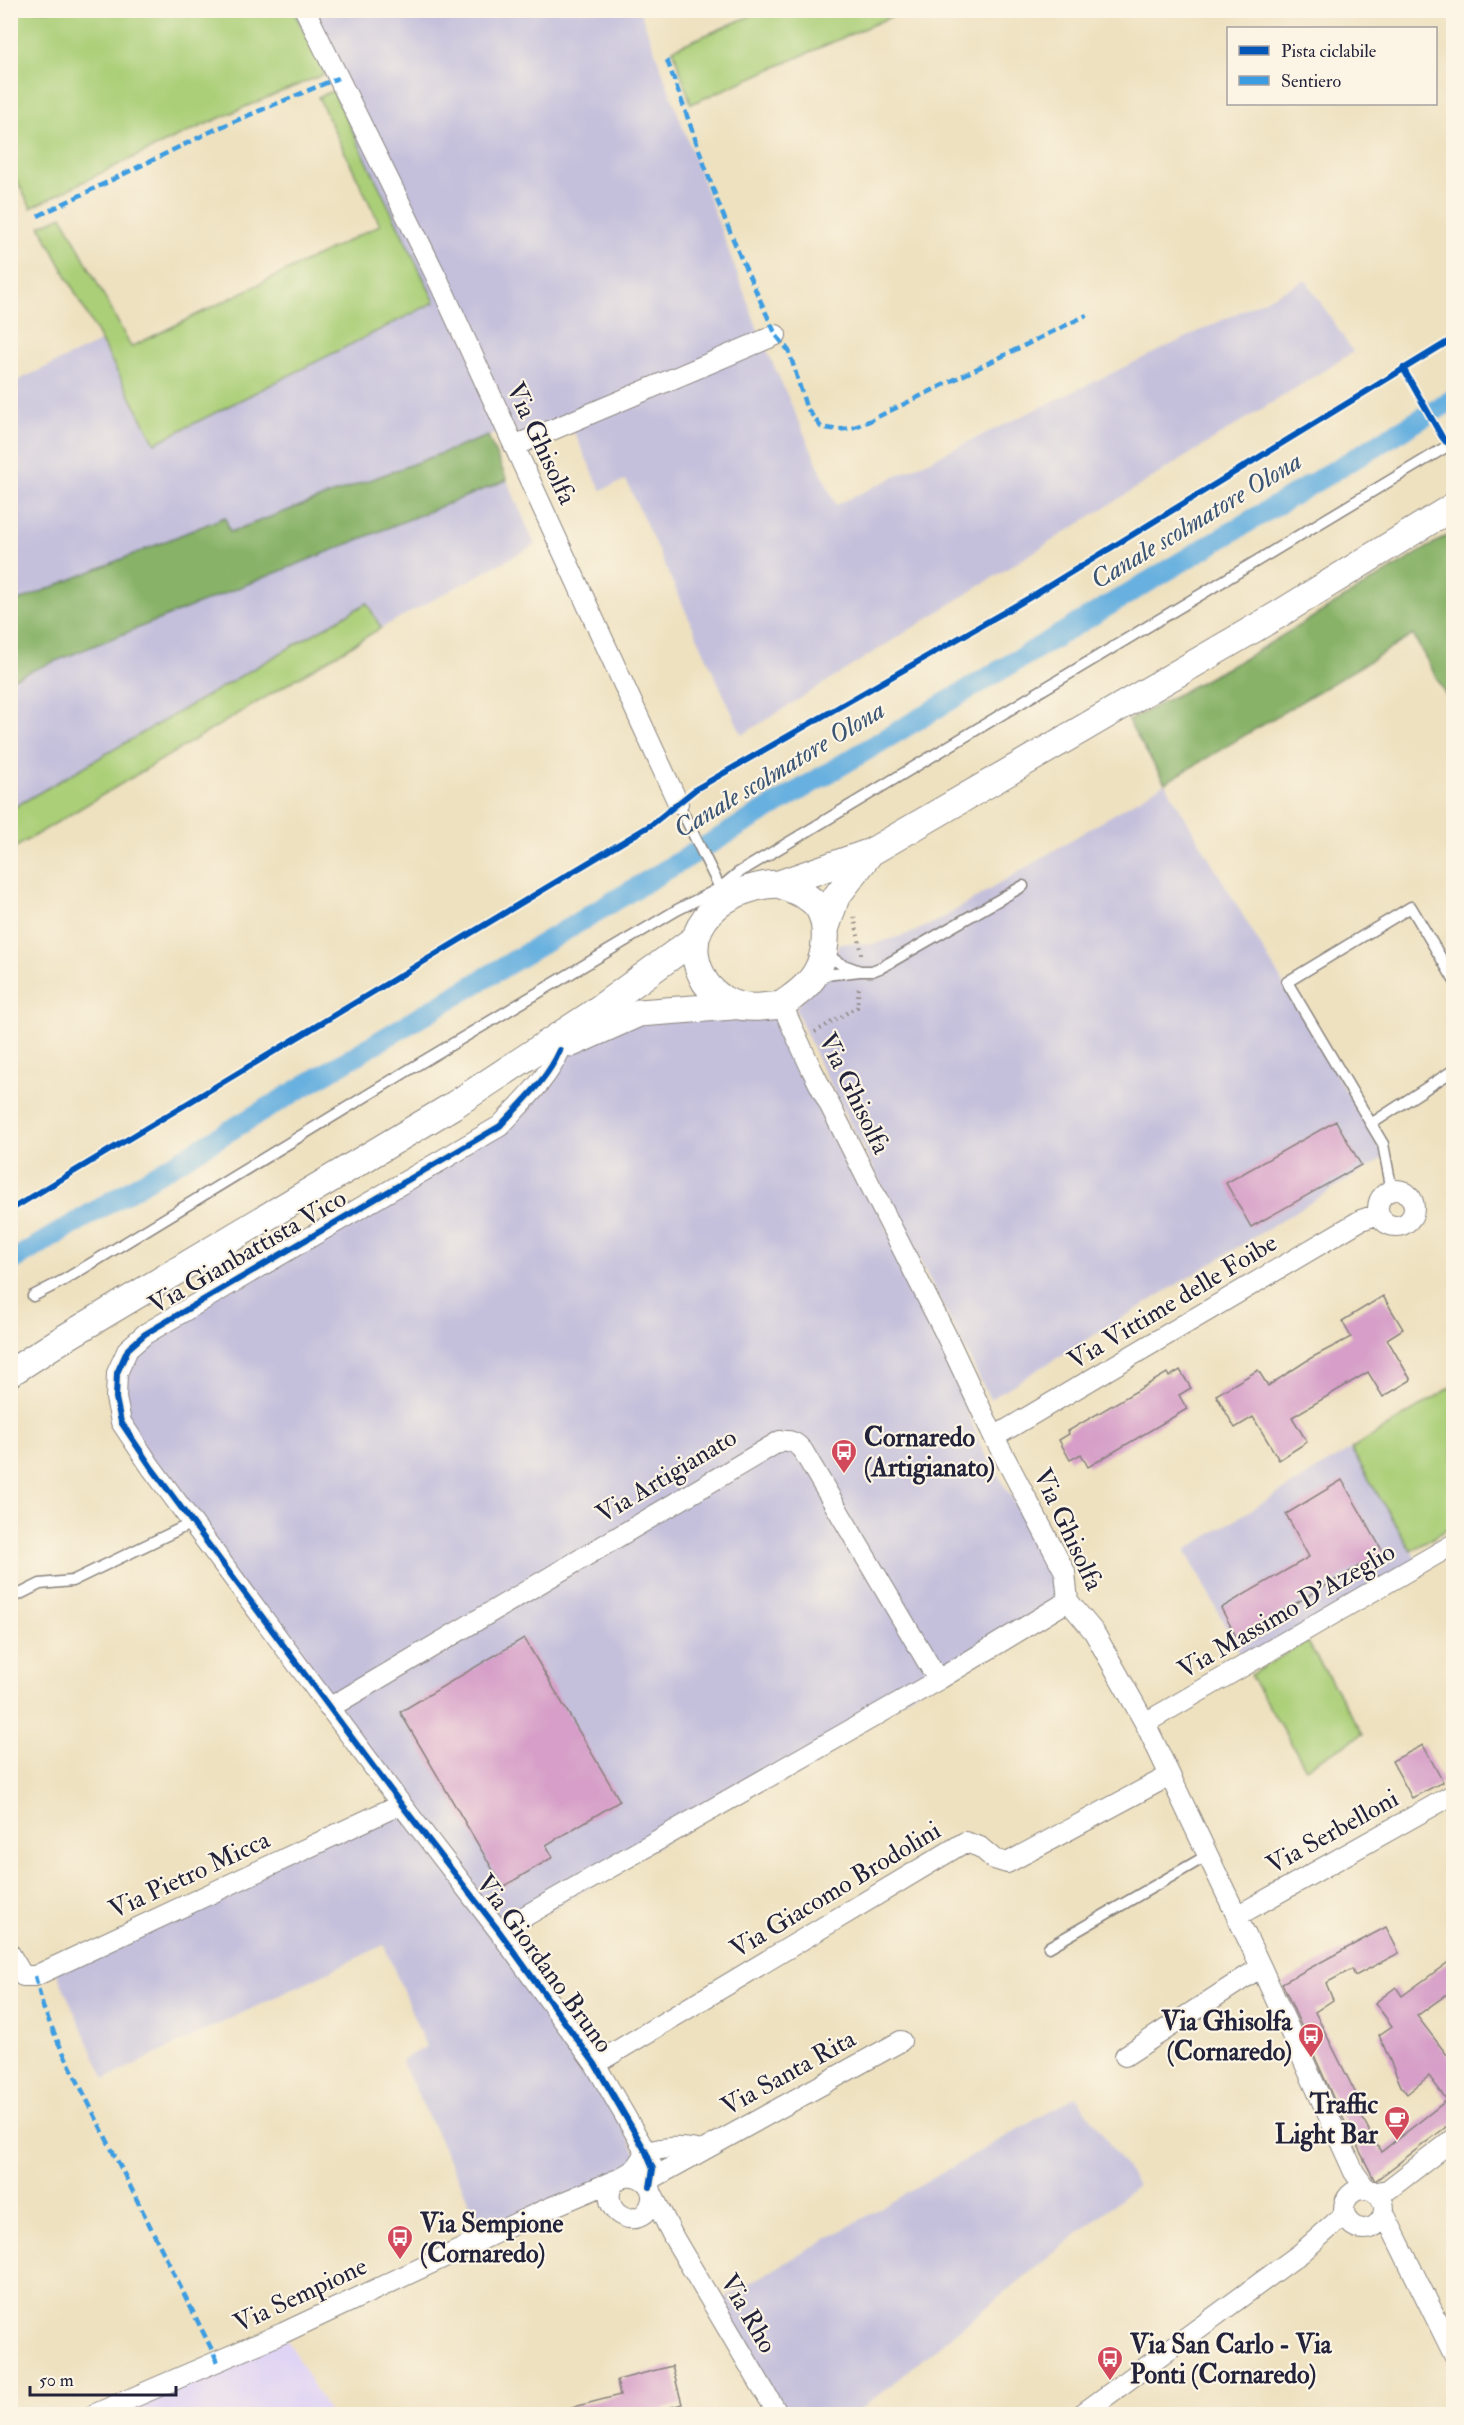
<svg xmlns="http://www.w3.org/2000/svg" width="1464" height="2425" font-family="'IM FELL Double Pica',serif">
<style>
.built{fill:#e0d4f4}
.industrial{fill:#c4c0db}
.green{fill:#abcf78;stroke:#66785a;stroke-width:1.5}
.forest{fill:#88b268;stroke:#556a52;stroke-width:1.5}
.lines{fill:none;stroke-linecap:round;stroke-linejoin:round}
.canal{stroke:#68b0df;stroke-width:21}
.building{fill:#d69ec8}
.lane-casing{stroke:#88827e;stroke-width:13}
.street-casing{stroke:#88827e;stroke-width:22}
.secondary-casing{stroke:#88827e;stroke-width:29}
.path{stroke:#88827e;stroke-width:4;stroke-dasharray:1.5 4.5;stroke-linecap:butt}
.lane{stroke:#fff;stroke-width:10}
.street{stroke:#fff;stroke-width:20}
.secondary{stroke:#fff;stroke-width:27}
.quiet{stroke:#3c9ce2;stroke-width:4.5;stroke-dasharray:9 4.5;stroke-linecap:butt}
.cycleway-casing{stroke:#fcf5e5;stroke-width:10}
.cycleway{stroke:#0057b8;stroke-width:6}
.labels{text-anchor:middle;stroke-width:4.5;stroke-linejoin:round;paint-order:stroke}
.street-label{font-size:26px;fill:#22223b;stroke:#fcf5e5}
.poi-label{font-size:26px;font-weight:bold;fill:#22223b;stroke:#fcf5e5;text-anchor:start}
.water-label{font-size:27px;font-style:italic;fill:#3a5474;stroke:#fcf5e5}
</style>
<rect width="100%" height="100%" fill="#fcf5e5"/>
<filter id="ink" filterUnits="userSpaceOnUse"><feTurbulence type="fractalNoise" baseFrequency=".0167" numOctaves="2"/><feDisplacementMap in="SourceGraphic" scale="12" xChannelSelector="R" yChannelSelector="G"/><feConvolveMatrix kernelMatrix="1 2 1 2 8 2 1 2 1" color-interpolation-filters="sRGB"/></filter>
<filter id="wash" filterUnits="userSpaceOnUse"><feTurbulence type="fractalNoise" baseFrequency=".008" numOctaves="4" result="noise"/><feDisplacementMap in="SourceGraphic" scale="24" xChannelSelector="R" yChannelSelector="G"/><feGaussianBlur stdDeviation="1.35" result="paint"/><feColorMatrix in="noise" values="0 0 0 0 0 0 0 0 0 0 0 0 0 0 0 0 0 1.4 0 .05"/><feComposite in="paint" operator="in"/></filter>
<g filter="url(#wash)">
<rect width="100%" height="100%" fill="#eee1c0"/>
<path class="built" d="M284,2335l46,79h-231z"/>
<path class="industrial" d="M294,10l346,1 118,319 78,175 470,-225 47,72 -611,383 -116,-255 -25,10 -28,-60 -47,21 -12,-24 -284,105 -6,-14 -213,86 -1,-220 90,-42 56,101 279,-141z
M507,480l28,65 -154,83 -13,-25 -357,206v-130z
M1165,783l220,374 -395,242 -171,-337 -24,-54 36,-41 8,-24 35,1 40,-12 27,-13z
M782,1005l157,333 43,111 73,118 13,34 -566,338 93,125 45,99 -154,74 -85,-177 25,-13 -42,-102 -279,134 -51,-112 346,-163 -279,-382 7,-73 372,-223 53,-61 46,-36z
M1351,1449l66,111 -173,101 -59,-111z
M1076,2096l62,89 -283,229h-80l-65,-108z"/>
<path class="green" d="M11,10l283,1 31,63c-101,40 -198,85 -294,134l-20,-39z
M762,11v-1l142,1 -213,93 -18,-55z
M333,91l102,211 -280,141 -115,-217 22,-10 69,131 249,-122 -62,-128z
M367,603l14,25 -370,222v-41z
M1453,1386v140l-42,25 -60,-102z
M1307,1641l56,93 -57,34 -56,-93z"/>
<path class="forest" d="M488,436l19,44 -496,199v-75l214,-87 5,15z
M1453,532v176l-40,-73 -248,148 -37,-62 119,-64z"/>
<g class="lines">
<path class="canal" d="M10,1262l1444,-863"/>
</g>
<g id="blocks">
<path class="building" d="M1336,1121l25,44 -110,62 -25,-44z
M1383,1296l20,33 -16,10 24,41 -28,17 -15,-25 -76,45 15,25 -28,18 -26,-43 -18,11 -19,-33 42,-25 10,16 43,-28 40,-21 -9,-16z
M1180,1370l11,18 -12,7 8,14 -99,58 -7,-13 -11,6 -11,-20 10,-6 -1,-3 99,-58 2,4z
M1342,1480l41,72 -146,86 -16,-30 88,-51 -23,-43z
M524,1638l96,163 -74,44 7,12 -50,30 -103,-175z
M1423,1745l20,37 -31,16 -20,-37z
M1386,1927l13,26 -44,23 -3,-7 -26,14 7,17 -18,12 46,92 -5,2 25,46 66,-52 -18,-24 -22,18 -6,-8 -22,-51 13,-9 -17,-23 21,-16 6,9 52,-38v31l-37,27 37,48v57l-79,60 -40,-79 -53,-119z
M672,2366l10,38 -39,11h-76l-1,-6 54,-14 -3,-15z"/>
</g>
</g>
<g filter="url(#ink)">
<use href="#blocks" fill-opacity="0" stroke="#88827e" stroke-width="1.5"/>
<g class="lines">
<defs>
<path id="lane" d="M678,803l45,91
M860,971h12l10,-4 141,-81
M817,976l43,-5 -19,-7 -17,-11
M1371,1124l83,-54
M1392,1191l-9,-47 -96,-162 124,-75 43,73
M33,1296l31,-16 348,-212 265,-158 43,-22 18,-15 713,-429
M10,1599l30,-15 32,-3 120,-58
M1049,1947l159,-92"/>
<path id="street" d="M305,10l134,272 239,521
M514,446l262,-111
M782,1005l29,63 135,267 48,102 71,135 3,29 26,31 51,91 116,244 93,205 12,17
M560,1050c-13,30 -38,52 -60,76l-355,208 -17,15 -11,24 -1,25 5,24 30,45 250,337 98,127 96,133 51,88 7,17 -3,18
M1378 1208a18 18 0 1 1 36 0a18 18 0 1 1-36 0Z
M994,1437l367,-217 18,-6
M329,1708l451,-267c11,-1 16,1 23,10l135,229
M1145,1723l309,-179
M1237,1916l217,-122
M499,1931l439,-251 130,-79
M10,1954l13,22h12l366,-172
M1125,2056l136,-89
M595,2064l370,-222 15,5 14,12 13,4 162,-87
M646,2152c20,-5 35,-6 55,-1
M625,2176c18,-2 34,13 24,32 -12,21 -43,7 -39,-16 2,-13 17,-16 26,-24 4,-5 7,-10 10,-16
M653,2178l248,-137
M1344 2209a20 20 0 1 1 40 0a20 20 0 1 1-40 0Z
M1375,2193l14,-4 65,-50
M652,2194l22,44 104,176
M1384,2213l70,142
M95,2414l188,-81 257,-121 76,-32
M1082,2414l219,-161 44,-39"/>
<path id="secondary" d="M779,884l92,-32 405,-236 178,-110
M779,884c14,6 30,11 39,23 7,11 8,23 7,35 -2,24 -11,39 -30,53 -4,3 -10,8 -15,10 -5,1 -12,1 -18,2 -15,1 -26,0 -39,-8 -9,-6 -17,-13 -21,-23 -27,-54 29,-91 77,-92z
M826,927l10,-30 34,-44
M572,1043l67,-30 94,-7
M10,1373l48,-31 396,-237 138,-91 104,-76"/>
</defs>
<use href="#lane" class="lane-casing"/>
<use href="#street" class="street-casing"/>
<use href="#secondary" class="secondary-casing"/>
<path class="path" d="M854,917l7,32v8
M815,1032l42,-25 2,-21"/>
<use href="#lane" class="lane"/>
<use href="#street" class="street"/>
<use href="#secondary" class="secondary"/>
<path class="quiet" d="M667,60l50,140 23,56 36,79 13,16 17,56 15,20c17,4 28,3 44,-4l222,-108
M38,216l178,-87 122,-51
M35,1976l8,31 15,35 160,320"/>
<defs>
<path id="cycleway" d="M1403,368l39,69 4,5h8
M560,1050c-13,30 -38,52 -60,76l-355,208 -17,15 -11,24 -1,25 5,24 30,45 250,337 98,127 96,133 51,88 7,17 -3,18
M10,1210l641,-385 45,-36 333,-191 425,-260"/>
</defs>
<use href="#cycleway" class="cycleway-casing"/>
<use href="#cycleway" class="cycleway"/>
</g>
</g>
<defs>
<symbol id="bus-pin" viewBox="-11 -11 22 30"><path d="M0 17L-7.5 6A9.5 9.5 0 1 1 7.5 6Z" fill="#d1495b" stroke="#fcf5e5"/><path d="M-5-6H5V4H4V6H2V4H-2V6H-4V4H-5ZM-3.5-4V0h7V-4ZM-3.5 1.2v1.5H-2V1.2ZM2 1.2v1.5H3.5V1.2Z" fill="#fff"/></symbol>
<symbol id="cafe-pin" viewBox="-11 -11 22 30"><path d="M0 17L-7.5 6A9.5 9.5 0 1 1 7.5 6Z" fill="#d1495b" stroke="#fcf5e5"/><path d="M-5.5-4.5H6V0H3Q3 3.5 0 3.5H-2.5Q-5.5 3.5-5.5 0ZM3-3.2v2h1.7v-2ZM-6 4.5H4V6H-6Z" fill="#fff"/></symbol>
</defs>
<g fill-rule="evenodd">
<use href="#bus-pin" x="829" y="1437" width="30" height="40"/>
<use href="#bus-pin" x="1296" y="2021" width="30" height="40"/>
<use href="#cafe-pin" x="1382" y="2104" width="30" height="40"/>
<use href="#bus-pin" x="385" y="2223" width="30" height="40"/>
<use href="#bus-pin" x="1095" y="2344" width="30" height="40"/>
</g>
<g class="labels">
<g class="street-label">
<text transform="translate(542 443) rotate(65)" y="9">Via Ghisolfa</text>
<text transform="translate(855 1093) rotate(64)" y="9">Via Ghisolfa</text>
<text transform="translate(247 1251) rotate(-30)" y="9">Via Gianbattista Vico</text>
<text transform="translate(1172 1301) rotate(-31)" y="9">Via Vittime delle Foibe</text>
<text transform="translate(666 1475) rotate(-31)" y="9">Via Artigianato</text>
<text transform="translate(1069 1529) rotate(65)" y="9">Via Ghisolfa</text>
<text transform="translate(1286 1610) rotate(-30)" y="9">Via Massimo D'Azeglio</text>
<text transform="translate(1332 1831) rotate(-29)" y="9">Via Serbelloni</text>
<text transform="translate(189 1874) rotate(-25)" y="9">Via Pietro Micca</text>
<text transform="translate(835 1889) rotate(-31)" y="9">Via Giacomo Brodolini</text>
<text transform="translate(545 1963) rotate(54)" y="9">Via Giordano Bruno</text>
<text transform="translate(788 2072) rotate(-29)" y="9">Via Santa Rita</text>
<text transform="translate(300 2294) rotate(-25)" y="9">Via Sempione</text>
<text transform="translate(749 2313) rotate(60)" y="9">Via Rho</text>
</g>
<g class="poi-label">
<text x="864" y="1446">Cornaredo<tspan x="864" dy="30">(Artigianato)</tspan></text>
<text x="1292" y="2030" text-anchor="end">Via Ghisolfa<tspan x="1292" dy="30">(Cornaredo)</tspan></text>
<text x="1378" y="2113" text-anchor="end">Traffic<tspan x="1378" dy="30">Light Bar</tspan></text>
<text x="420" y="2232">Via Sempione<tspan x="420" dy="30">(Cornaredo)</tspan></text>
<text x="1130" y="2353">Via San Carlo - Via<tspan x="1130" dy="30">Ponti (Cornaredo)</tspan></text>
</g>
<g class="water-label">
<text transform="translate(1196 520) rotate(-31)" y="9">Canale scolmatore Olona</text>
<text transform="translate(779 769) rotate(-31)" y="9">Canale scolmatore Olona</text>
</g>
</g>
<rect width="1464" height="2425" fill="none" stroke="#fcf5e5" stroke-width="36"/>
<rect x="1227" y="27" width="210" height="78" fill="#fcf5e5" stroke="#a5a1a1" stroke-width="1.5"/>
<rect x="1239" y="46" width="30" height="9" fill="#0057b8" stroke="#a5a1a1" stroke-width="1.5"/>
<text x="1281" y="57" font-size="18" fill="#22223b">Pista ciclabile</text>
<rect x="1239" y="76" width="30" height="9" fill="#3c9ce2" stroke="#a5a1a1" stroke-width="1.5"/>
<text x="1281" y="87" font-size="18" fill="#22223b">Sentiero</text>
<path d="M30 2386v9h146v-9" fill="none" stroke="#22223b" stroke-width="3"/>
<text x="39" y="2386" font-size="18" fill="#22223b" stroke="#fcf5e5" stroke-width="4.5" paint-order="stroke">50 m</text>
</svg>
